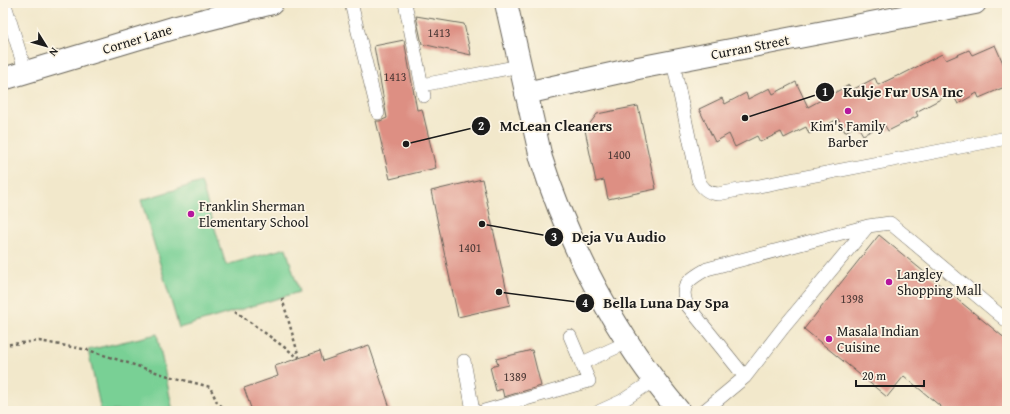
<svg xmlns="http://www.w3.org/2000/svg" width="1010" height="414" font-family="'Gentium Book Plus',serif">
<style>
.green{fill:#79d095;stroke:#4a7658}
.building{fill:#dd8f83}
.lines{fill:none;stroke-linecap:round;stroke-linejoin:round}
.service-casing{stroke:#676359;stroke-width:14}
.minor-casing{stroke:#676359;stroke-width:24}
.secondary-casing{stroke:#676359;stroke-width:24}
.path{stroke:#676359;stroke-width:2.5;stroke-dasharray:3 3;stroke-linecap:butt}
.service{stroke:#fff;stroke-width:13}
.minor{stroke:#fff;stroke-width:22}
.secondary{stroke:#fff;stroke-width:22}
.poi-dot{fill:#b5179e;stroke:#fcf5e5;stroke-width:1.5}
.labels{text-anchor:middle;stroke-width:3.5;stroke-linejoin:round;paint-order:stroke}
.number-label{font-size:12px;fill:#4c3936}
.street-label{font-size:14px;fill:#1c1c1c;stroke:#fcf5e5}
.poi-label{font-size:14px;fill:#1c1c1c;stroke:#fcf5e5;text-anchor:start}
.leader{fill:none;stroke:#1c1c1c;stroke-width:1.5}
.callout-dot{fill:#1c1c1c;stroke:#fcf5e5;stroke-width:1.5}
.mark-label{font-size:12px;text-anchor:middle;font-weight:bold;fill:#fff}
.callout-label{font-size:15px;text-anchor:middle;font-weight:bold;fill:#1c1c1c;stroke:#fcf5e5;stroke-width:3.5;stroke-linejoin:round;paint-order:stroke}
</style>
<rect width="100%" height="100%" fill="#fcf5e5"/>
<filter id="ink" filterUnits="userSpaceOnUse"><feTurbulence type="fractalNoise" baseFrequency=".025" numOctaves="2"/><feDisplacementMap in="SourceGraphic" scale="8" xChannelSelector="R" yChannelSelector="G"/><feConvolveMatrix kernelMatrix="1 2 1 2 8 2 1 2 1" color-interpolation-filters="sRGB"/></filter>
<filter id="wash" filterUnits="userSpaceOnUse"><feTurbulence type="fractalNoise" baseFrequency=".012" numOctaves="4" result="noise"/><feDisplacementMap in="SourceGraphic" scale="16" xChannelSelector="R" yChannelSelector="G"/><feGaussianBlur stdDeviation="0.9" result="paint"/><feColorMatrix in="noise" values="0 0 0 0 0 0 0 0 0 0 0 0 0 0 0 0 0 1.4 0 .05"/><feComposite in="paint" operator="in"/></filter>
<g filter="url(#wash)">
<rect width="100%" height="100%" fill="#f2e8cb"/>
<path class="green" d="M201,182l25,83 60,-17 13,44 -120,36 -38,-128z
M157,334l16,77h-72l-13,-61z"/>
<g id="blocks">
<path class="building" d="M416,16l48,8 7,31 -49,-11z
M404,40l13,70 5,-1 14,59 -46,11 -14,-58h4l7,-3 -13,-72z
M995,45l12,27v14l-28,12 -2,-5 -19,11 -6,-11 -36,19 2,4 -30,15 -4,-7 -21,11 -6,-10 -12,7 -7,-13 -29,15 -3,-7 -22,11 -3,-6 -21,10 -3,-6 -22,11 -6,-13 -14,8 -16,-33 23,-11 3,6 21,-11 2,6 22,-11 3,6 23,-12 12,25 41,-22 3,5 23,-12 3,7 21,-10v1l43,-22 4,6 23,-10 3,5z
M638,106l18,83 -48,10 -4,-19 -8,2 -11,-52 12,-16z
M482,179l28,126 -52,12 -27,-126z
M879,235l128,105v71h-61l-42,-35 -17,21 -83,-68z
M369,345l22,66h-139l-8,-23 34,-12 -3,-10 45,-15 3,10z
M532,350l9,36 -37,11 -2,-8 -6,2 -6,-24 8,-2 -2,-6z"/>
</g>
</g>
<g filter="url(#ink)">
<use href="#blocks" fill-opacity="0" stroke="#676359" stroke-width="1"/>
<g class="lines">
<defs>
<path id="service" d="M351,3l27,110
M405,3l19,93
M6,8l20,65
M673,62l25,117c4,10 10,14 20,15l289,-56
M422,85l98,-19
M868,226l22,-3 117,98
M464,361l9,50
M582,363l46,-21
M484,411l105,-30 -19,-45
M600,411l22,-10 32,-21
M704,411l41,-34 38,-49 85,-102 -161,43c-16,9 -29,16 -20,36l58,72"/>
<path id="minor" d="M3,79l170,-51 99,-25
M526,93l112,-25 337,-65"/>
<path id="secondary" d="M506,3l35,155c29,91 76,180 138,253"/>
</defs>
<use href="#service" class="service-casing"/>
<use href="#minor" class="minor-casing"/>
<use href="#secondary" class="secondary-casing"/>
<path class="path" d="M282,298l17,59
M235,311l64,47
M3,345l36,-4 49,9 77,25 45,12 7,15 10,9"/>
<use href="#service" class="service"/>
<use href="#minor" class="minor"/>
<use href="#secondary" class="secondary"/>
</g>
</g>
<g class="poi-dot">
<circle cx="848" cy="111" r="4"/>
<circle cx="191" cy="214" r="4"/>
<circle cx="889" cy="282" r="4"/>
<circle cx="829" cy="339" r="4"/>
</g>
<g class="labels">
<g class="number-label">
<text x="439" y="37">1413</text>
<text x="395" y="81">1413</text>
<text x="619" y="159">1400</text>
<text x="470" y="252">1401</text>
<text x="852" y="303">1398</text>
<text x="515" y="381">1389</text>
</g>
<g class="street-label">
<text transform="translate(137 39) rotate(-17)" y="5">Corner Lane</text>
<text transform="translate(750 47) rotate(-11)" y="5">Curran Street</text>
</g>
<g class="poi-label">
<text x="848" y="131" text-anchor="middle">Kim's Family<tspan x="848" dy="16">Barber</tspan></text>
<text x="199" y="211">Franklin Sherman<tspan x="199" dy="16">Elementary School</tspan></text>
<text x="897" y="279">Langley<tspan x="897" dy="16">Shopping Mall</tspan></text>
<text x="837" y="336">Masala Indian<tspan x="837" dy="16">Cuisine</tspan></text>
</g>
</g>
<path class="leader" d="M745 118L825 92M406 144L481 126M482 224L554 237M499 292L585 303"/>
<g class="callout-dot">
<circle cx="745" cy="118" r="4"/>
<circle cx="406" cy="144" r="4"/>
<circle cx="482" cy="224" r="4"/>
<circle cx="499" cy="292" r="4"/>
<circle cx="825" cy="92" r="10"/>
<circle cx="481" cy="126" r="10"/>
<circle cx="554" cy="237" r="10"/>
<circle cx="585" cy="303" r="10"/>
</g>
<g class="mark-label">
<text x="825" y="96">1</text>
<text x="481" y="130">2</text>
<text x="554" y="241">3</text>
<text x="585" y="307">4</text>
</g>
<g class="callout-label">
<text x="903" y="97">Kukje Fur USA Inc</text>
<text x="556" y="131">McLean Cleaners</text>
<text x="619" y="242">Deja Vu Audio</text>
<text x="666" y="308">Bella Luna Day Spa</text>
</g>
<rect width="1010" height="414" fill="none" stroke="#fcf5e5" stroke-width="16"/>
<g transform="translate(46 46) rotate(127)" stroke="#fcf5e5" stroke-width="3" paint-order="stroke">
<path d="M0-3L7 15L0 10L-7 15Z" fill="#1c1c1c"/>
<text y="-6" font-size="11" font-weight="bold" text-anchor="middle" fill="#1c1c1c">N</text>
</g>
<path d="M856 380v6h68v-6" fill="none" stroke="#1c1c1c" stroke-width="2"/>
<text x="862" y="380" font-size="12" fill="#1c1c1c" stroke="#fcf5e5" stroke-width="3" paint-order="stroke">20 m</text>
</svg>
